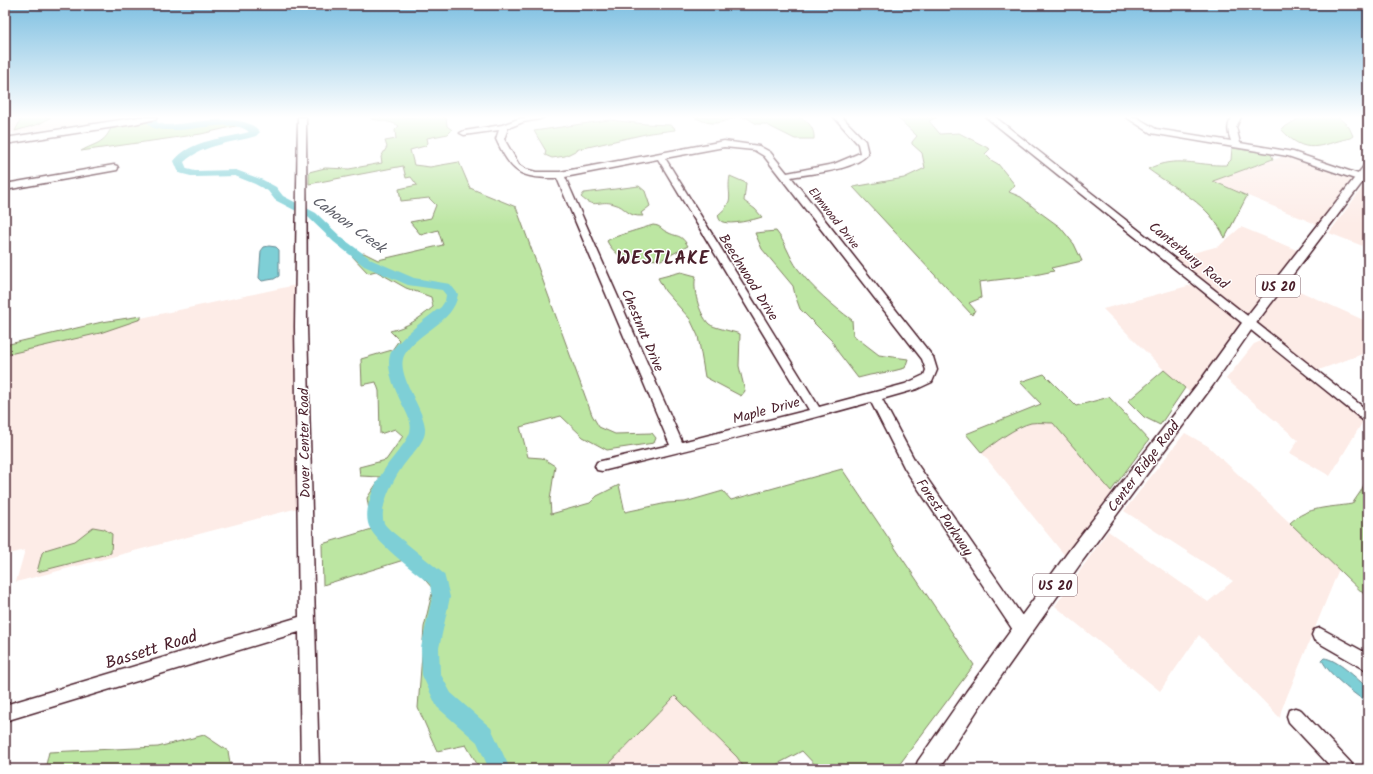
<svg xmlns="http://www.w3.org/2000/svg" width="1373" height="774" font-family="Kalam,sans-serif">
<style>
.built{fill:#fdece7}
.green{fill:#bce6a2;stroke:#838266}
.water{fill:#7ecfd6;stroke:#698992}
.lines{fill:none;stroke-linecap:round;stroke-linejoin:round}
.river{fill:#7ecfd6;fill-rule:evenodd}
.minor-casing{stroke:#4a1f2b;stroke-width:3}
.major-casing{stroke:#4a1f2b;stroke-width:3}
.minor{fill:#fff;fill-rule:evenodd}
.major{fill:#fff;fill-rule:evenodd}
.labels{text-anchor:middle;stroke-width:3;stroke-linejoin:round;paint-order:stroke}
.far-street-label{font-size:12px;fill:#4a1f2b;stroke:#fff}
.shield{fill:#fff;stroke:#80626b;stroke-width:1}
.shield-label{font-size:13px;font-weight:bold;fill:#4a1f2b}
.street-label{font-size:14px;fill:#4a1f2b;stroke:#fff}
.water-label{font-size:15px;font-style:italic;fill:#5c5d67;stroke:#fff}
.near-street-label{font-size:17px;fill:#4a1f2b;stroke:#fff}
.district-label{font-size:18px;font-weight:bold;letter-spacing:1px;fill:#4a1f2b;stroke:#fff}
</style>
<rect width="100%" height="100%" fill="#fff"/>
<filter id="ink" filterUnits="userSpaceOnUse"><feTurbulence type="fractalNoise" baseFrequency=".025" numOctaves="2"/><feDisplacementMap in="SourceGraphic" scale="8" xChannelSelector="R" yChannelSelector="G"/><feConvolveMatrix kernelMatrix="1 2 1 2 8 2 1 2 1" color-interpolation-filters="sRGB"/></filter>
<g filter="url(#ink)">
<path class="built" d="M5,117h124l-116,17 1,-2 -9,2z
M1290,154l71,24 -38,49 -111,-46z
M1368,180v68l-39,-15z
M1241,227l63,26 -109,144 -31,-27 -61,-61 96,-26 -29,-24 49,-13z
M296,285l-1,152 3,71 -282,74 9,-32 -20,5v-208z
M1286,285l82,37v30l-52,19 -61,-47z
M1261,341l9,3 95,74 -35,58 -40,-23 8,-13 -72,-61 28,-35z
M1031,423h22l61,71 -48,63 -84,-104 7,-6 22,-15z
M1185,433l23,13 131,123 -58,142 -1,7 -81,-83 -39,56 -105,-85 53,-75 100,71 25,-21 -109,-70z
M675,696l62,61 8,12h-141z"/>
<path class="green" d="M22,117h29l-12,7 -24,7z
M373,117h73l1,9 5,4 -4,4 -21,4 1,5 -3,3 -15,4 4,15 16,2 29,-5 11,26 46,19 76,208 7,12 16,7 37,-1 4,5 -2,5 -47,7 -24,-13 -22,-21 -41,11 8,30 14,1 13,8 -5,34 1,14 39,-11 7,-7 22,-11 6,27 42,-9 18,-1 38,-11 8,9 111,-31 132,196 -78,104h-77l-17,-18 -34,18h-23l-8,-12 -62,-61 -71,73h-124l-14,-24 -29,6 -19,-43 6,-81 9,-38 -26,-30 -84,26 -1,-41 50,-15 -5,-31 14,-21 -21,-1 -1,-9 27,-7 17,-24 -8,-7 -15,5 -1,-43 -3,-9 -14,3 -1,-26 31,-9 7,-10 -9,-9c17,-4 29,-12 43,-24l-2,-10 -25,-9 -30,-17 -8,2 -16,-17 12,-3 14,7 65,-15 -5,-15 -17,5 -11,-13 21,-4 5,-13 -7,-7 -28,3 -2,-12 18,-4 -6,-8 -5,1 -3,-12 -94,18v-12l16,-4 24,1 33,-6 -1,-6 6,-10 -2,-6 11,-2 -1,-9 4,-4c-5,-4 -21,-6 -28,-7z
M694,117h42c-18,7 -24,9 -42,0z
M739,117h60c9,3 16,12 15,22h-19l-30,-15h-8l-10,-6z
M897,117h40l-8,4 11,13 19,-1 31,16 -5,5 6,6 7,4 17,21 -6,7 12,5 17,14 22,16 14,17 8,17 -31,7 3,3 -24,5 -51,6 2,16 -12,5 6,7 -3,5 -119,-128 51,-9 21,-10 -3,-15 -10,-9v-2l5,-6z
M1302,117h36l11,10 4,9 -3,2c-31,7 -44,19 -69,-9z
M609,120l37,4 24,1 4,2 1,3 -25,3 -71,16 -14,7 -13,2 -7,-3 1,-4 -12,-20z
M147,122c7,1 10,5 20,6 25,1 49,-6 73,-4v1l-39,9 -120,17c14,-8 23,-7 30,-23z
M1232,148l39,6 2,5 -60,22 34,15 -22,42c-17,-36 -46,-46 -77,-69 28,-14 49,-3 78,-4l5,-5z
M730,176l16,7 -2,18 11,8 7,8c-9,3 -30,8 -39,5 -4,-1 -4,-4 -5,-7 19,-16 8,-19 12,-39z
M639,186l6,5 5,15 -9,7 2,3c-17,1 -16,-9 -29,-12 -15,-5 -19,6 -33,-7l3,-4z
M653,225c9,1 7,4 14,7 11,6 13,1 21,14l-27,14 -17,-1 -18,6 -3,-1 1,-3c-6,-8 -13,-11 -17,-20 4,-4 37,-13 46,-16z
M776,231c10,12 13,26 22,38 15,20 34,36 54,51l1,15 26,20 29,4 -3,9c-16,5 -31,5 -47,10l-20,-26 -6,-11 -32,-32 -5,-14 -2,-9 -31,-37 -7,-16z
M681,272l15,4c-4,12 3,38 13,48 5,4 23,7 31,10l-1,32 6,25 -4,5 -36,-19 -7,-41 -8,-17 -25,-28 -7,-13z
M141,316v3l-41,14 -95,22v-10l97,-23z
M1164,370l21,18 -25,37 -16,-8 -16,-16z
M1044,374l32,32 33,-9 40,43 -38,51 -58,-68c-7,0 -15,-1 -22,0 -14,3 -39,21 -49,30l-16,-19 75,-30 -21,-22z
M1368,476v122l-78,-75c18,-17 39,-15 62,-19l9,-13z
M93,527l11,2 8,5 -1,19 -74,19 5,-19 3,-3 30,-9z
M204,735l24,16 3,18h-186l4,-17 109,-5z"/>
<path class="water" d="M269,246l7,1 3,3v26l-5,3 -12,2 -3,-3 2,-27 3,-4z
M1324,658c13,1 33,21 44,30v15c-14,-9 -39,-28 -46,-43z"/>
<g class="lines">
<path class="river" d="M144,117h10l4,6 8,2c25,-1 77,-15 94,7l-4,4c-24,7 -52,8 -72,26l3,7 8,2 41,-1 27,10 13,7 7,9 33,17 26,25 30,22 42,18 36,6 8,10c-4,29 -40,37 -53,60 -12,20 22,57 20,77 0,10 -13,23 -19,31 -10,12 -28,45 -22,61 1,2 4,5 6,7l54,44 6,23 -11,51 1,25 11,20 40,35 19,41h-21l-12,-27 -40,-35 -15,-32 -1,-27 11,-51 -2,-13c-14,-12 -59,-44 -62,-61 -4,-18 8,-41 18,-56 6,-9 22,-26 24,-35 3,-9 -4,-20 -8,-28 -7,-14 -16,-34 -12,-49 4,-13 39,-39 51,-48l4,-6 1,-6 -4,-5 -34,-5 -44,-19 -30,-24 -26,-25 -33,-17 -7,-9 -13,-7 -20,-8 -40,1 -16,-4 -5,-12c17,-22 51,-22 75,-29 -18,-17 -71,6 -98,-5z"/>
<defs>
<path id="minor" d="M298,117h8l1,210 12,442h-18l-2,-137 -294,89v-16l294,-88 -4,-290z
M544,117l-4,2 -17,3 -15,6 -4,11 15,26 6,4 11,3h24l164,-31 35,5 11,6 17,21 47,-9 26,-11 -2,-9 -24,-27h8l23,24 3,13c-15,17 -55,19 -77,23l142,180 4,13 -5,12 -15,7 -35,10 33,62 114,165 2,5 -2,5 -6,2 -6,-2 -112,-167 -34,-67c-89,25 -179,47 -269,69l-5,-1 -2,-4 2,-4 73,-17 -113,-267c-38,0 -45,-5 -61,-39l3,-9 -35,5 -4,-2 4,-2 38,-6 19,-7zM724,147l30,3 10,6 158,203 4,11 -2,5 -19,9 -86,23 -154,-249zM658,159l151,251 -127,32 -117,-265z
M986,117h9l373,294v12l-4,-2z
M1126,117h10l20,12 75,12c-3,-9 -5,-16 2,-24h8l-5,10 4,16 53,9 71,24 1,2 -1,2h-6l-70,-24 -137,-23z
M114,165l3,1 1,2 -1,2 -112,20v-6z
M1320,628l48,26v17l-54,-31 -2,-5 2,-5z
M1295,708l6,2 50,53 3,6h-21l-44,-47 -2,-6 2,-6z"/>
<path id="major" d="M139,117h18l-1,2 -22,5 -129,20v-6z
M1368,165v10l-114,151 -41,59 -130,175 -103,146 -41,63h-24l3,-8 48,-69 105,-144 132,-171 41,-57 120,-154z"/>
</defs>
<use href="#minor" class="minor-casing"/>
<use href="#major" class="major-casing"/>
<use href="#minor" class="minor"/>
<use href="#major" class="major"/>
</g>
</g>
<linearGradient id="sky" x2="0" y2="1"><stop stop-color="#7dbfe1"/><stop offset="0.52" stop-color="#fff"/><stop offset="1" stop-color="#fff" stop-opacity="0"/></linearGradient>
<rect width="1373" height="225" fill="url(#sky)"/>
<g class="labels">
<g class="far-street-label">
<text transform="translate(834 218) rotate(52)" y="4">Elmwood Drive</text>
</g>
<g class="shield">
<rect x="1256" y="275" width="44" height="22" rx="3"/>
<rect x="1033" y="574" width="44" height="22" rx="3"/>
</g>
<g class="shield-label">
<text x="1278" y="291">US 20</text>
<text x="1055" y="590">US 20</text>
</g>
<g class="street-label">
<text transform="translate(1189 255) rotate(39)" y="5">Canterbury Road</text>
<text transform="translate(749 277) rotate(58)" y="5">Beechwood Drive</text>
<text transform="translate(643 330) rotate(67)" y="5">Chestnut Drive</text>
<text transform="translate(766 410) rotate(-15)" y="5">Maple Drive</text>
<text transform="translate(304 443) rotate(-91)" y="5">Dover Center Road</text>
<text transform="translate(1143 466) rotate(-53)" y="5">Center Ridge Road</text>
<text transform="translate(945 517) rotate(56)" y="5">Forest Parkway</text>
</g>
<g class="water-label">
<text transform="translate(349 224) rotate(36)" y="5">Cahoon Creek</text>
</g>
<g class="near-street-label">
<text transform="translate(151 649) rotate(-17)" y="6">Bassett Road</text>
</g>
<g class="district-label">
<text x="663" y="264">WESTLAKE</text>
</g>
</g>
<rect width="1373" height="774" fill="none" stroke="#fff" stroke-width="20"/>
<rect x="10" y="10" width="1353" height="754" fill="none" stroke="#4a1f2b" stroke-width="1.5" filter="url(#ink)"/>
</svg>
